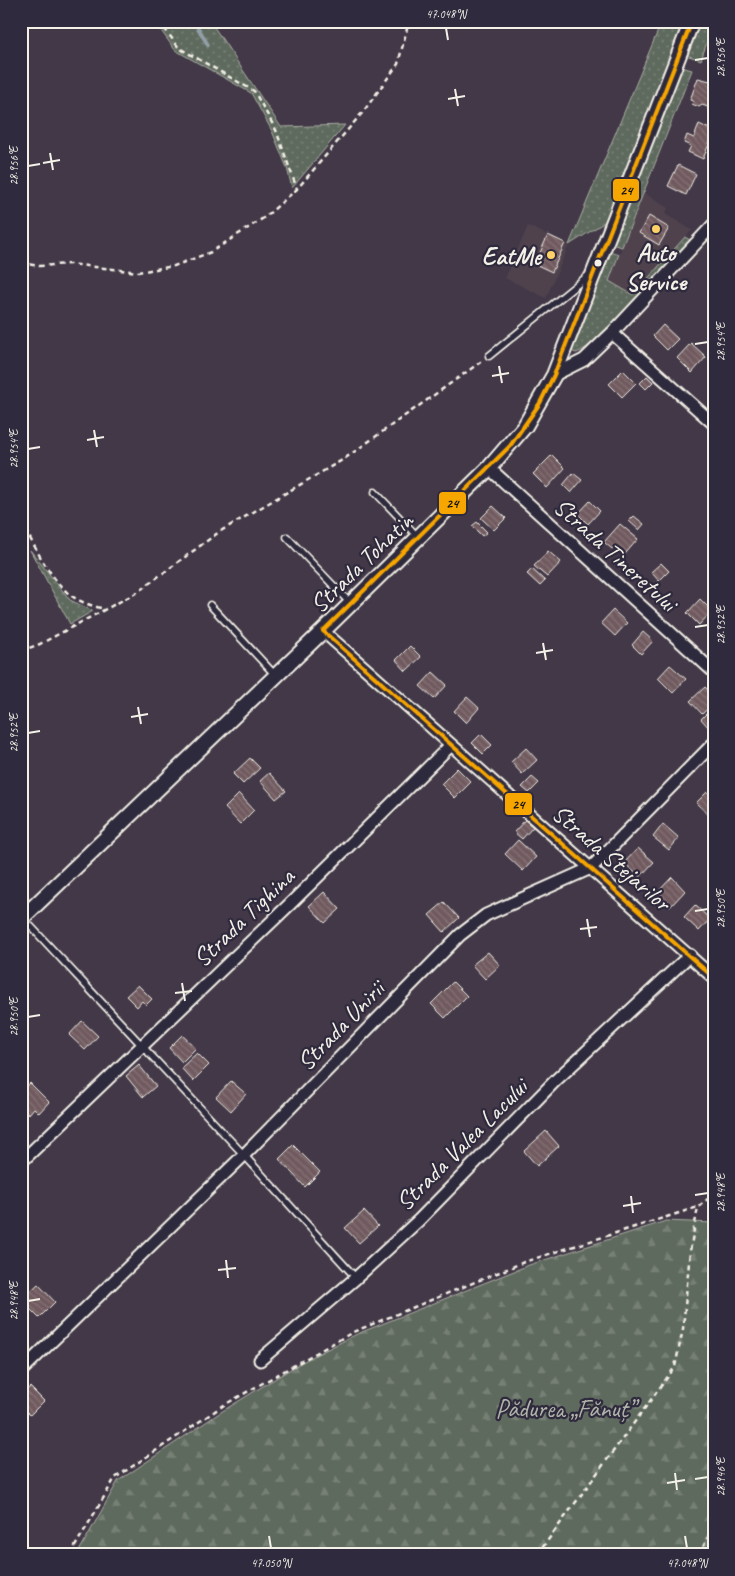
<svg xmlns="http://www.w3.org/2000/svg" width="735" height="1576" font-family="Caveat,sans-serif">
<style>
.built{fill:#50424e}
.grass{fill:url(#grass-dots);stroke:#aaaea3}
.forest{fill:url(#forest-firs);stroke:#aaaea3}
.lines{fill:none;stroke-linecap:round;stroke-linejoin:round}
.stream{stroke:#919ea6;stroke-width:4}
.building{fill:url(#building-back-hatch);stroke:#f4f1e8}
.service-casing{stroke:#f4f1e8;stroke-width:9}
.minor-casing{stroke:#f4f1e8;stroke-width:15}
.tertiary-casing{stroke:#f4f1e8;stroke-width:18}
.path{stroke:#f4f1e8;stroke-width:2.5;stroke-dasharray:5 4;stroke-linecap:butt}
.service{stroke:#2f2a3d;stroke-width:5.5}
.minor{stroke:#2f2a3d;stroke-width:11}
.tertiary{stroke:#2f2a3d;stroke-width:14}
.bus-1-casing{stroke:#2f2a3d;stroke-width:8}
.bus-1{stroke:#f7a600;stroke-width:4}
.ticks{fill:none;stroke:#f4f1e8;stroke-width:2}
.poi-dot{fill:#ffd166;stroke:#2f2a3d;stroke-width:2}
.bus-dot{fill:#f4f1e8;stroke:#2f2a3d;stroke-width:2}
.labels{text-anchor:middle;stroke-width:4.5;stroke-linejoin:round;paint-order:stroke}
.poi-label{font-size:25px;font-weight:bold;fill:#f4f1e8;stroke:#2f2a3d}
.street-label{font-size:25px;fill:#f4f1e8;stroke:#2f2a3d}
.park-label{font-size:25px;fill:#b1b4aa;stroke:#2f2a3d}
.line-badge{stroke:#2f2a3d;stroke-width:2}
.pale-badge-label{font-size:14px;text-anchor:middle;font-weight:bold;fill:#111}
.neatline{fill:none;stroke:#f4f1e8;stroke-width:2}
.ticks-label{font-size:12px;text-anchor:middle;fill:#f4f1e8}
</style>
<defs>
<pattern id="grass-dots" width="8" height="8" patternUnits="userSpaceOnUse" patternTransform="scale(1.25)"><rect width="8" height="8" fill="#5f6a5e"/><path d="M2 2h.1M6 6h.1" fill="none" stroke="#778075" stroke-width="1.8" stroke-linecap="round"/></pattern>
<pattern id="forest-firs" width="22" height="20" patternUnits="userSpaceOnUse" patternTransform="scale(1.25)"><rect width="22" height="20" fill="#5f6a5e"/><path d="M5 1l3.5 6h-7zM16 11l3.5 6h-7z" fill="#778075"/></pattern>
<pattern id="building-back-hatch" width="6" height="6" patternUnits="userSpaceOnUse" patternTransform="scale(1.25)"><rect width="6" height="6" fill="#705a5f"/><path d="M-1 5l2 2M0 0l6 6M5-1l2 2" fill="none" stroke="#857276"/></pattern>
</defs>
<rect width="100%" height="100%" fill="#423847"/>
<filter id="ink" filterUnits="userSpaceOnUse"><feTurbulence type="fractalNoise" baseFrequency=".02" numOctaves="2"/><feDisplacementMap in="SourceGraphic" scale="10" xChannelSelector="R" yChannelSelector="G"/><feConvolveMatrix kernelMatrix="1 2 1 2 8 2 1 2 1" color-interpolation-filters="sRGB"/></filter>
<g filter="url(#ink)">
<path class="built" d="M643,192l25,16 -3,6 27,16 -58,65 -25,-14z
M528,226l41,19 -23,53 -41,-20z"/>
<path class="grass" d="M154,21h56l71,106 64,-2 -53,63 -5,-20 -15,-37 -21,-38 -76,-43z
M662,21h22l-79,201 -36,23z
M699,21h15l-13,39 -15,-5z
M681,67l11,3 -70,177 -11,-3z
M685,237l5,3c-20,21 -91,107 -114,113l-5,-2 -1,-5 39,-95 10,3 -10,27 24,14z
M30,550l40,50 23,11 -23,13z"/>
<path class="forest" d="M666,1221l48,2v332h-637l41,-74 103,-69 81,-50 55,-28 172,-69z"/>
<g class="lines">
<path class="stream" d="M194,21l14,24"/>
</g>
<path class="building" d="M698,78l16,4v30l-6,-2v-3l-6,-2 -3,2 -7,-3 1,-3 -3,-1z
M699,124l15,7 -11,28 -15,-7 3,-6 -7,-3 3,-8 7,3z
M678,165l18,9 -10,21 -18,-9z
M649,216l20,12 -10,17 -20,-12z
M548,235l17,8 -13,29 -17,-8z
M663,325l15,14 -11,11 -14,-14z
M691,343l15,14 -14,16 -15,-15z
M623,370l13,13 -14,14 -13,-13z
M647,376l6,6 -7,7 -6,-6z
M552,455l13,13 -18,20 -14,-14z
M573,473l9,7 -11,13 -8,-8z
M590,501l10,10 -12,13 -10,-10z
M493,506l13,12 -12,12 -13,-12z
M634,516l10,8 -5,6 -10,-9z
M477,522l10,10 -5,4 -10,-10z
M620,524l18,15 -13,15 -10,-8 -3,3 -8,-7z
M548,551l13,11 -14,15 -13,-11z
M661,563l8,8 -10,10 -8,-9z
M532,569l13,12 -5,5 -13,-12z
M700,599l12,12 -13,14 -12,-12z
M613,610l14,13 -12,13 -14,-13z
M643,632l10,9 -12,13 -9,-9z
M410,646l11,11 -15,14 -10,-11z
M670,665l16,14 -13,14 -15,-15z
M433,672l14,13 -13,14 -14,-13z
M705,687l9,9v7l-12,11 -12,-13z
M467,697l12,11 -13,15 -12,-12z
M706,714l8,8v4l-4,3 -9,-10z
M481,734l11,11 -9,9 -11,-11z
M526,748l11,12 -15,14 -11,-12z
M250,758l10,10 -17,16 -10,-10z
M457,768l14,14 -16,16 -14,-14z
M269,773l17,18 -10,8 -16,-18z
M532,777l7,6 -10,10 -7,-6z
M707,792l7,6v14l-4,4 -14,-13z
M239,794l15,16 -14,14 -15,-16z
M525,820l8,7 -11,12 -8,-7z
M663,824l16,14 -10,12 -16,-13z
M518,840l18,17 -13,14 -18,-17z
M638,848l16,14 -14,15 -16,-14z
M672,877l13,14 -15,16 -14,-13z
M324,892l16,17 -15,14 -16,-17z
M444,902l15,16 -15,14 -15,-17z
M695,905l15,14 -11,12 -15,-14z
M488,952l12,13 -15,14 -13,-14z
M453,982l14,14 -22,22 -14,-14z
M138,985l14,14 -6,6 -4,-4 -5,6 -11,-11z
M82,1021l16,15 -13,14 -16,-15z
M182,1035l14,13 -14,14 -13,-14z
M197,1053l12,12 -16,16 -12,-13z
M139,1065l17,21 -13,11 -17,-21z
M231,1081l15,13 -15,17 -15,-14z
M30,1083l19,19 -10,11 -5,-5 -5,6 -8,-8v-14z
M546,1131l13,15 -22,20 -13,-15z
M293,1145l27,27 -15,15 -26,-28z
M364,1211l14,15 -19,17 -14,-15z
M38,1284l17,18 -16,16 -18,-18z
M30,1387l14,14 -14,14 -9,-9v-10z"/>
<g class="lines">
<defs>
<path id="service" d="M489,356l101,-82
M375,492l43,45
M287,537l64,67
M210,605l66,71
M23,918l221,237 112,123"/>
<path id="minor" d="M612,333l102,91
M554,375l30,-15 28,-27 102,-109
M489,468l225,204
M323,631l391,347
M21,1162l269,-258 161,-159
M260,1360l96,-82 63,-58 137,-140 134,-125
M21,1371l223,-216 216,-220 26,-20 105,-47 123,-125"/>
<path id="tertiary" d="M21,919l302,-288 166,-163 36,-42 29,-51 138,-354"/>
</defs>
<use href="#service" class="service-casing"/>
<use href="#minor" class="minor-casing"/>
<use href="#tertiary" class="tertiary-casing"/>
<path class="path" d="M159,21l20,27 75,43 22,39 21,59
M21,263l18,3 31,-2 68,8 36,-6 37,-14 54,-35 32,-28 66,-77 35,-48 11,-43
M21,522c14,24 27,54 48,72 10,8 23,12 36,15
M21,651l19,-7 96,-51 83,-61 125,-73 138,-98
M70,1555l45,-77 109,-73 129,-73 171,-70 174,-55
M537,1555l138,-188 8,-38 7,-78 8,-44 16,-13
M699,1555l15,-30"/>
<use href="#service" class="service"/>
<use href="#minor" class="minor"/>
<use href="#tertiary" class="tertiary"/>
<defs>
<path id="bus-1" d="M323,631l187,-185 30,-43 14,-28 138,-354
M323,631l391,347"/>
</defs>
<use href="#bus-1" class="bus-1-casing"/>
<use href="#bus-1" class="bus-1"/>
</g>
</g>
<path class="ticks" d="M446,28l2,12M695,60l13,-2M455,89l3,17M448,99l17,-3M50,153l3,17M43,163l17,-3M28,166l12,-2M695,344l13,-2M499,366l3,17M492,376l17,-3M94,430l3,17M87,440l17,-3M28,449l12,-2M695,627l13,-2M543,643l3,17M536,653l17,-3M138,707l3,17M131,717l17,-3M28,733l12,-2M695,911l13,-2M587,919l3,18M580,929l17,-2M182,983l3,18M175,993l17,-2M28,1017l12,-2M695,1195l13,-2M631,1196l2,17M623,1206l18,-3M226,1260l2,18M218,1270l18,-2M28,1301l12,-2M675,1473l2,17M695,1479l13,-2M667,1483l18,-3M269,1536l2,12M685,1536l2,12"/>
<g class="poi-dot">
<circle cx="656" cy="229" r="5"/>
<circle cx="551" cy="255" r="5"/>
</g>
<circle class="bus-dot" cx="598" cy="263" r="4.5"/>
<g class="labels">
<g class="poi-label">
<text x="656" y="261">Auto<tspan x="656" dy="29">Service</tspan></text>
<text x="541" y="264" text-anchor="end">EatMe</text>
</g>
<g class="street-label">
<text transform="translate(616 554) rotate(42)" y="9">Strada Tineretului</text>
<text transform="translate(361 562) rotate(-44)" y="9">Strada Tohatin</text>
<text transform="translate(612 857) rotate(41)" y="9">Strada Stejarilor</text>
<text transform="translate(243 917) rotate(-44)" y="9">Strada Tighina</text>
<text transform="translate(340 1025) rotate(-46)" y="9">Strada Unirii</text>
<text transform="translate(461 1144) rotate(-45)" y="9">Strada Valea Lacului</text>
</g>
<g class="park-label">
<text x="565" y="1417">Pădurea „Fănuț”</text>
</g>
</g>
<g class="line-badge">
<rect x="612" y="178" width="28" height="24" rx="5" fill="#f7a600"/>
<rect x="438" y="491" width="29" height="24" rx="5" fill="#f7a600"/>
<rect x="504" y="792" width="29" height="24" rx="5" fill="#f7a600"/>
</g>
<g class="pale-badge-label">
<text x="626" y="195">24</text>
<text x="452" y="508">24</text>
<text x="518" y="809">24</text>
</g>
<rect width="735" height="1576" fill="none" stroke="#2f2a3d" stroke-width="55"/>
<rect x="28" y="28" width="680" height="1520" class="neatline"/>
<g class="ticks-label">
<text x="446" y="18">47.048°N</text>
<text transform="translate(721 58) rotate(-90)" y="4">28.956°E</text>
<text transform="translate(14 166) rotate(-90)" y="4">28.956°E</text>
<text transform="translate(721 342) rotate(-90)" y="4">28.954°E</text>
<text transform="translate(14 449) rotate(-90)" y="4">28.954°E</text>
<text transform="translate(721 625) rotate(-90)" y="4">28.952°E</text>
<text transform="translate(14 733) rotate(-90)" y="4">28.952°E</text>
<text transform="translate(721 909) rotate(-90)" y="4">28.950°E</text>
<text transform="translate(14 1017) rotate(-90)" y="4">28.950°E</text>
<text transform="translate(721 1193) rotate(-90)" y="4">28.948°E</text>
<text transform="translate(14 1301) rotate(-90)" y="4">28.948°E</text>
<text transform="translate(721 1477) rotate(-90)" y="4">28.946°E</text>
<text x="271" y="1567">47.050°N</text>
<text x="687" y="1567">47.048°N</text>
</g>
</svg>
